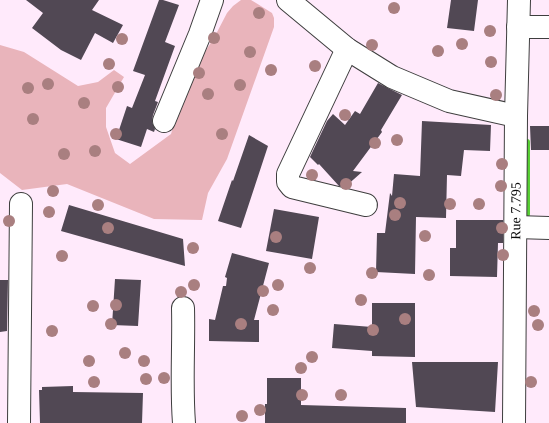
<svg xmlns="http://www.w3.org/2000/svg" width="549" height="423" font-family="Georgia,serif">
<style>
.green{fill:#e9b4bb}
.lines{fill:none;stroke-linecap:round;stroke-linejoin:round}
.stream{stroke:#57cf34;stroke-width:6}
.building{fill:#514854}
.minor-casing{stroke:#3e3e3e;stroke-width:24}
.minor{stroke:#fff;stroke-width:22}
.tree{fill:#a97f80}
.labels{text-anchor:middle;stroke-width:4;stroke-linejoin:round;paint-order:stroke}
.street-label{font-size:14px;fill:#0b0b0b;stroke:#fff}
</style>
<rect width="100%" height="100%" fill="#ffeafb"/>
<path class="green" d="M241,0h10l21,13 2,5v9l-47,132 -19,34 -6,27 -48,-1 -87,-35 -45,6 -22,-17v-128l24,7 54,34 20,-4 16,-12 10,7 -18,31v19l9,26 15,11 41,-30 17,-57 26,-39 13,-25 6,-7z"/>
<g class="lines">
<path class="stream" d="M527,214v-72"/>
</g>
<path class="building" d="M26,0h73l-7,10 31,15 -10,18 -18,-10 -14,27 -20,-10 -29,-22 11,-15z
M159,0h4l16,5 -14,37 10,4 -20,55 3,1 -5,13 -1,7 3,7 -1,3 -7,-3 -6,18 -25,-8 11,-33 5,2 13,-33 -12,-4z
M451,0h27l-4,31 -27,-3z
M378,83l24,12 -21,35 1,2 -29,39 9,1 -17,15 -6,-1 -20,-22 -1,1 -8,-8 17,-36 6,-7 12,11 10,-14 5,3z
M422,121l69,4 -1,26 -26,-1 -3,26 -14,-1 -1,43 -30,-1 -1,57 -39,-2 1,-39h8l5,-40 2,3 2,-22 26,2z
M530,126h19v24h-18z
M249,135l19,11 -27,82 -23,-7 14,-41 1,1z
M69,205l114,34 2,27 -124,-35z
M274,209l45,8 -7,42 -46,-8z
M456,220h47v23h-5l-1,34 -47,-1v-28h6z
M232,253l37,10 -15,57h5v22l-50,-1v-22l6,1 8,-34h3l1,-8 -2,-1z
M115,279l26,1 -3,46 -26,-1z
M0,280h8l-1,51 -7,1z
M372,303h43v54l-43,-1v-5l-40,-3 2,-24 38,3z
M412,362h86l-3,50 -79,-5z
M267,378h34v27l105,3v15h-141v-19h2z
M73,386v6l70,1 -1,30h-102l-1,-33h3v-3z"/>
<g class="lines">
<defs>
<g id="minor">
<path d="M288,0l59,49 45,28 57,24 67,15"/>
<path d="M518,27h31"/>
<path d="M347,49l-59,125v8l4,5 74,18"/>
<path d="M164,121l36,-87 12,-34"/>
<path d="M516,227l33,1"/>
<path d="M183,308c1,38 -2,77 1,115"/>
<path d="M19,423l2,-219"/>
<path id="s1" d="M514,423l2,-307 3,-116"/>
</g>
</defs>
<use href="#minor" class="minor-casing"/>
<use href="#minor" class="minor"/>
</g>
<g class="tree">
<circle cx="394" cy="8" r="6"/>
<circle cx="259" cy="13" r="6"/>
<circle cx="490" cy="31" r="6"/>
<circle cx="214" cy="38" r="6"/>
<circle cx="122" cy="39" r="6"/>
<circle cx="462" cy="44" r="6"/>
<circle cx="372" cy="45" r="6"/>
<circle cx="438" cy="51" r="6"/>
<circle cx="250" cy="52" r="6"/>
<circle cx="491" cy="62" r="6"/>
<circle cx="109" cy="64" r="6"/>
<circle cx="315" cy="66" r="6"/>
<circle cx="271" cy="70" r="6"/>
<circle cx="199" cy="73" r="6"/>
<circle cx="48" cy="84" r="6"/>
<circle cx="240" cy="85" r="6"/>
<circle cx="118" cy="87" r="6"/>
<circle cx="28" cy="88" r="6"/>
<circle cx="208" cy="94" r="6"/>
<circle cx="496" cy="95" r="6"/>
<circle cx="84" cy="103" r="6"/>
<circle cx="345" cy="115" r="6"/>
<circle cx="33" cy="119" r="6"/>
<circle cx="116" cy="134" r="6"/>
<circle cx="222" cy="134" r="6"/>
<circle cx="397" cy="140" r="6"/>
<circle cx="375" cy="143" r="6"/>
<circle cx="95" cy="151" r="6"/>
<circle cx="64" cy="154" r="6"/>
<circle cx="502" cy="164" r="6"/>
<circle cx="312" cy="175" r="6"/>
<circle cx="346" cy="184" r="6"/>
<circle cx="501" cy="186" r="6"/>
<circle cx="53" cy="191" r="6"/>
<circle cx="400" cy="203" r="6"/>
<circle cx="450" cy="204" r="6"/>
<circle cx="479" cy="204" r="6"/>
<circle cx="98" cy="205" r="6"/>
<circle cx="49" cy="212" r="6"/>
<circle cx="395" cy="215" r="6"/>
<circle cx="9" cy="221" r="6"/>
<circle cx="108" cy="228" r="6"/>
<circle cx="502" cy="228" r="6"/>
<circle cx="425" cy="236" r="6"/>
<circle cx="276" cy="237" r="6"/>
<circle cx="193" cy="248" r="6"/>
<circle cx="503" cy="255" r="6"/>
<circle cx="62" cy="256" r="6"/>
<circle cx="310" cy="268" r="6"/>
<circle cx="372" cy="273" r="6"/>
<circle cx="429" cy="275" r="6"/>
<circle cx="194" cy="285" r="6"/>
<circle cx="278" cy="285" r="6"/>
<circle cx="263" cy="291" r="6"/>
<circle cx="181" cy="292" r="6"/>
<circle cx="361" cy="300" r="6"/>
<circle cx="116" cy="305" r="6"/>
<circle cx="93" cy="306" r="6"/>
<circle cx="273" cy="310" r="6"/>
<circle cx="534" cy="311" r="6"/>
<circle cx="405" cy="319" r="6"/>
<circle cx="111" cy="324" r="6"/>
<circle cx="241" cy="324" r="6"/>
<circle cx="538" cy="325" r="6"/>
<circle cx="373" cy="330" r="6"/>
<circle cx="52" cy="331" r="6"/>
<circle cx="125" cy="353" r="6"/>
<circle cx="312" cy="357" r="6"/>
<circle cx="89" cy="361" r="6"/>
<circle cx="144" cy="361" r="6"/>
<circle cx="301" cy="368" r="6"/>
<circle cx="164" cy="378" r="6"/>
<circle cx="146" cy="379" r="6"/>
<circle cx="94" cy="382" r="6"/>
<circle cx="531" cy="382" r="6"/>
<circle cx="302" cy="395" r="6"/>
<circle cx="341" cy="395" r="6"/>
<circle cx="260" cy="410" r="6"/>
<circle cx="242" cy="416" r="6"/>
</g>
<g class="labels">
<g class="street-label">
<text dy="5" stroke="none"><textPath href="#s1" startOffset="212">Rue 7.795</textPath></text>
</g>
</g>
</svg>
